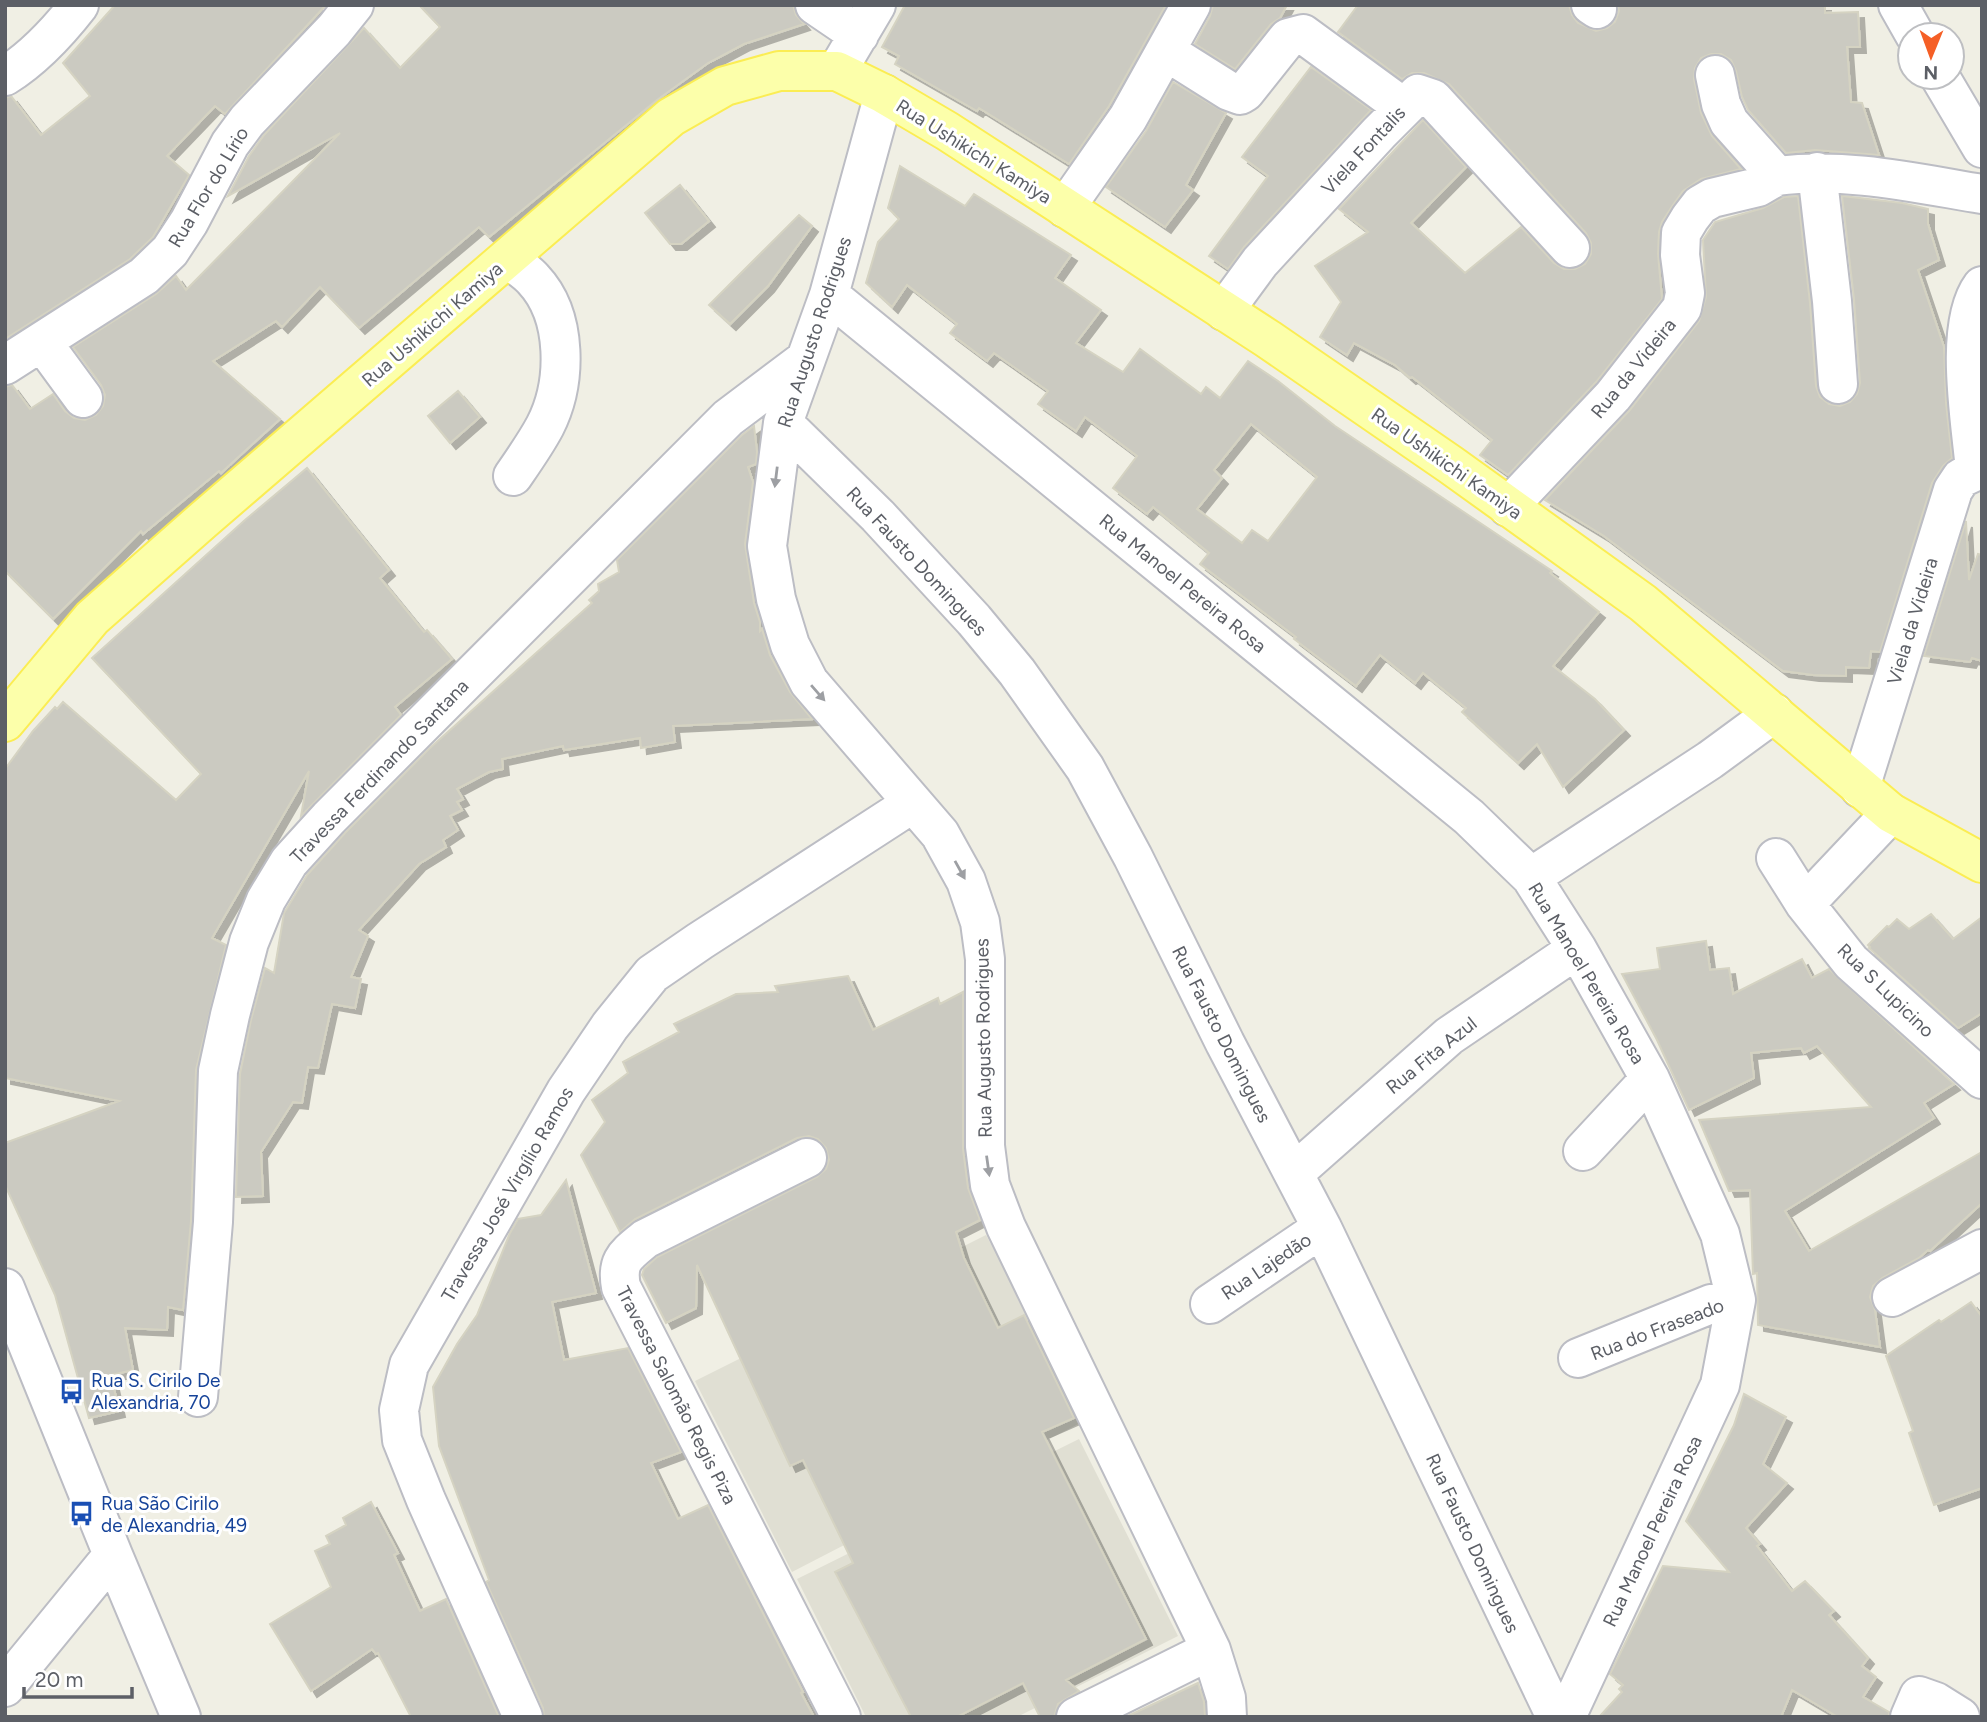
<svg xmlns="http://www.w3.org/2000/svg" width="1987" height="1722" font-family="Figtree,sans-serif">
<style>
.education{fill:#e0dfd3}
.building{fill:#cbcac1;stroke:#d5d3c2;stroke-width:2;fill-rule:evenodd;filter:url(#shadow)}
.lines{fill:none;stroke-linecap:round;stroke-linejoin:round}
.minor-casing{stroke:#bcbdc4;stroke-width:42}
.major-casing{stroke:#fbed53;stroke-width:42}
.minor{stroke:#fff;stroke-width:38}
.major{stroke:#fcffaa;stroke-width:38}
.oneway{fill:#9d9fa3}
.labels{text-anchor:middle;stroke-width:6;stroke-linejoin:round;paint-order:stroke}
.street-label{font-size:19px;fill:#5c5f66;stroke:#fff}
.transit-label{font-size:19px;fill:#164399;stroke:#fff;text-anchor:start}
</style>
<defs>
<filter id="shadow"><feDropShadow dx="6" dy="6" stdDeviation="0" flood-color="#0004"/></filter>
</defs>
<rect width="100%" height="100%" fill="#f0efe4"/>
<path class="education" d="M986,1235l100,185 -294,152 -97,-191z
M1079,1439l99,197 -161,81h-151l-69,-138z"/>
<path class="building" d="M115,5h211l-101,109 -10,-8 -48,50 22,19 -36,62 -23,22 -125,80v-241l6,-2 30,39 49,-39 -27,-33z
M419,5h374l3,10 8,9 -60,20 -36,19 -51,37 -168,137 -10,-10 -120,101 -39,-41 -38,40 -6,-6 -63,40 67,58 -59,54 -2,-2 -76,63 -2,-3 -88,88 -48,-48v-184l7,-2 18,24 23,-15 12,17 9,7 11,2 11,-5 7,-9 2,-11 -4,-10 -28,-38 83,-53 20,-18 10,14 154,-157 -112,63 21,-40 15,-21 100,-107 36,40 40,-41z
M905,5h261l-57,101 -40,58 -90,-56 -2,3 -82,-47 4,-8 -17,-9z
M1213,5h74l-7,13 -9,6 -36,45 -40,-25 15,-28z
M1358,5h211l3,10 6,8 18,8 11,-3 8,-6 4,-11 -1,-6h207v8l33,-1 2,35h-13l4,55 11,1 17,52 -64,-5 -29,3 -38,-43 -6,-13 -6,-26 -5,-11 -10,-6h-10l-10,4 -6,10 -1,11 7,34 11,23 29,33 -40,10 -18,12 -10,14 -11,17 -3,10 -1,22 4,45 -66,83 -88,93 -28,-20 12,-15 -80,-63 -2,1 -15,-13 -41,-22 -7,12 -27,-18 21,-35 -26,-36 53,-34 -29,-23 84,-89 43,47 -55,56 54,50 56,-46 33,36 10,6h11l10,-5 6,-10v-11l-5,-10 -137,-149 -25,-11h-12l-10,6 -64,-47z
M1311,67l60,43 -127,137 -16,22 -19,-13 59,-80 -26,-19z
M1173,82l53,31 -40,72 7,5 -28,37 -59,-40 40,-56z
M900,166l65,40 9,-12 97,61 -16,23 46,32 -25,33 47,29 17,-23 61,45 5,-7 14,11 28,-37 30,20 57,45 217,145 -2,2 49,39 -46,54 42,33 29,31 -61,57 -26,-43 -19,19 -56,-51 4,-4 -43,-35 -8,10 -35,-28 -24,31 -62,-47 2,-2 -96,-73 9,-11 -56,-46 -6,7 -34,-26 24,-32 -52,-39 -9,14 -38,-27 10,-13 -54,-38 -7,8 -37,-28 7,-9 -50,-39 -15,22 -26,-24 12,-41 21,-23 -11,-11zM1251,424l66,53 -49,64 -16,-11 -10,13 -45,-34 25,-31 -8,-8z
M680,185l29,36 -28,23h-11l-25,-31z
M1798,196l12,107 6,83 4,11 9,7 11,2 10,-4 7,-8 3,-11 -6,-84 -12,-103 60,7 26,6v15l11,36 -21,10 26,77 2,56 6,55 -9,8 -11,17 -52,169 -9,-1 -2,17 -23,-1v9l-33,-1 -30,-4 -179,-135 -59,-36 84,-89 70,-90 7,-24 -3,-57 12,-18 48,-14 21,-11z
M799,215l13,11 -44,60 -38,38 -21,-19z
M458,391l22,26 -30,26 -22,-27z
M754,426l3,26 -1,12 -8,3 5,15 -8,62 9,59 6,19v9l2,-2 8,26 20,37 22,27 -139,7 2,16 -34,6 -1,-10 -76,12 -1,-4 -61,13 1,10 -14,3 -32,17 6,10 -6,3 5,8 -12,6 8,14 -15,10 3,7 -27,17 -60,66 9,6 -17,41 10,2 -6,29 -23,-4 -14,64 -10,-1 -6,36 -9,-1 -32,50 2,44 -27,1 4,-123 11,-54 14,-52 9,5 10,-60 23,-38 38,-42 85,-85 162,-145 -3,-3 10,-9 -1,-7 21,-12 -2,-12 125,-125z
M307,468l82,102 -9,8 44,54 3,-2 25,29 -57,48 6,8 -100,101 8,-45 -97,167 14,7 -30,125 -5,151 -8,89 -15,-3 -1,23 -42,-2 8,42 -22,5 8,36 -30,7 -34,-123 -50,-110v-42l114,-42 -114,-23v-309l28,-38 22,-24 2,2 6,-7 113,98 25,-26 -109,-116 153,-138z
M1966,521l3,59 9,-26 4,1v106l-10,-3 -2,4 -46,-6z
M1931,914l22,25 29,-22v96l-24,15 -89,-80 1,-1 -2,-2 19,-19 2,1 8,-8 12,10z
M1706,941l4,29 19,-2 4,26 69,-35 10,19 17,-9 125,115 -30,19 10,15 -149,93 24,40 173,-99v51l-52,48 -2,-1 -9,8 -37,20 -9,8 -3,11 5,13 5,37 -122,-22 -1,-52 -4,1 -3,-84 -21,1 -30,-71 172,-13 -54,-61 -13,7 -3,-5 -50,5 3,25 -65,32 -32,-70 -35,-66 38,-5 -3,-21z
M848,976l25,54 65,-32 2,6 23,-12v157l5,39 12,32 -24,12 8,26 34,70 26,-13 50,103 -32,14 104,207 -80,41 13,11 -21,13 -4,13h-14l-17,-34 -66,34h-46l-76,-145 18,-9 -50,-103 -13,6 -93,-201 -1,43 -30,15 -24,-48 2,-6 13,-12 160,-80 9,-8 3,-9 -3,-12 -8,-9 -9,-3 -12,2 -162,81 -15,13 -39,-77 24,-33 -13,-22 36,-27 -5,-11 56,-30 -5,-8 62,-30 42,-2 -3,-6z
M566,1180l30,113 -44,9 12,58 64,-12 53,104 -30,11 27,56 30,-14 95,187 -2,1 13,24h-270l-1,-9 -57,-126 3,-2 -50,-134 -6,-59 24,-43 20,-29 33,-82 8,-14 23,-4z
M1971,1302l11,15v171l-48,17 -25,-72 4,-2 -27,-75 53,-36 2,2z
M1744,1394l42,23 -23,47 24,19 -41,45 14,16 -3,2 35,45 13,-10 29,30 -5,4 39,43 -6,8 14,11 -13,20 26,15v5h-51l-46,-27 -11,27h-182l23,-25 -3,-3 4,-4 -13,-11 53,-108 66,6 -43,-51 48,-96z
M371,1502l27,51 -4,2 26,56 26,-12 53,118h-88l-33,-64 -2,1 -4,-5 -61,42 -41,-67 61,-37 -16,-36 15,-7 -4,-8 20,-11 -3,-7z
M1198,1683l6,19 1,15h-79z"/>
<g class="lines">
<defs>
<path id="minor" d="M815,5l44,30
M1591,5l6,4
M1898,5l17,30
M1167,52l62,39 11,4 5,-3 43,-54 15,-4 100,73
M837,71l39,-66
M1715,75l6,29 8,18 48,54c68,-9 138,7 205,18
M5,76c29,-18 53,-44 74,-71
M1940,77l42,71
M884,94l-55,201 -46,128 -16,123 9,53 14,46 19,37 131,152 26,47 14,41 5,37v187l5,39 16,42 205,423 15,48 1,19
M1817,172l15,129 6,83
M1065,208l63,-90 63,-113
M508,259c8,6 18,12 25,20 35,37 34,104 12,147 -9,17 -21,34 -32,50
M829,295l640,522 62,60 46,72 73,130 70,155 16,66 -16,85 -154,332
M1224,311l36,-49 119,-129 39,-39 15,5 137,149
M42,342l41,56
M5,365l139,-89 26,-25 19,-29 41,-78 17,-23 87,-91 20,-25
M783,423l95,93 96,104 43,52 68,96 48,89 92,186 97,185 234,489
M1975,470c-4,-47 -22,-145 7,-184
M1508,507l105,-111 69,-88 3,-15 -5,-38 1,-22 9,-15 10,-13 12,-7 46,-11 19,-11
M1860,788l93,-298 8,-12 21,-10
M1776,858l29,46 46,58 131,117
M1531,877l179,-117 64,-47
M1805,904l86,-91
M1583,1151l67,-72
M807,1158l-162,81c-19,16 -29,21 -24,48l220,430
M1294,1173l155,-137 128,-87
M5,1288l108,267 68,162
M1892,1297l90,-48
M1210,1304l112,-76
M1578,1358l133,-54 25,-4
M198,1397l15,-175 5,-151 12,-56 19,-73 17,-42 23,-38 40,-44 399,-400 77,-58
M5,1687l108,-132
M523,1717l-97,-217 -24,-60 -3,-30 10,-45 157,-274 44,-65 42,-52 48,-33 213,-138
M1076,1717l135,-67
M1910,1717l9,-21 17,6 24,15"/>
<path id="major" d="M5,722l87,-104 110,-97 469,-404 54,-31 54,-15h58l47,23 63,37 321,208 183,126 192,138 248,210 91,50"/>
</defs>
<use href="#minor" class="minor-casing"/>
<use href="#major" class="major-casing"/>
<use href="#minor" class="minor"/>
<use href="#major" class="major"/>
</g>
<defs><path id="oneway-solid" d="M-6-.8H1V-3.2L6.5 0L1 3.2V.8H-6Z" transform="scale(1.75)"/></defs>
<g class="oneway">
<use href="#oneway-solid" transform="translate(776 477) rotate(97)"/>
<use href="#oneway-solid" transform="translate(818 693) rotate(49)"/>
<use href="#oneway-solid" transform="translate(960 870) rotate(61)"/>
<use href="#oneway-solid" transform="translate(988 1166) rotate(82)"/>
</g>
<defs>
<symbol id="bus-bare" viewBox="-9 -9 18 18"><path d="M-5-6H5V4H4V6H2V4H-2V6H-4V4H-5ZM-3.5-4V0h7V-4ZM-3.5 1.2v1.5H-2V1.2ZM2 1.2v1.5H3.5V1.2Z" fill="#1a4fb4" stroke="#fff" stroke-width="2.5" paint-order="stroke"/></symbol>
</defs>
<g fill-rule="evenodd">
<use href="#bus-bare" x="54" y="1374" width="35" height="35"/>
<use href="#bus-bare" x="64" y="1496" width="35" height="35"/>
</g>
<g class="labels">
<g class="street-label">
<text transform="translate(1363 150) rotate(-47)" y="7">Viela Fontalis</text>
<text transform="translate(974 151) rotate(32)" y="7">Rua Ushikichi Kamiya</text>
<text transform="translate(208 187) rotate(-59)" y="7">Rua Flor do Lírio</text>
<text transform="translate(432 324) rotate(-41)" y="7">Rua Ushikichi Kamiya</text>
<text transform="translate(814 332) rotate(-72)" y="7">Rua Augusto Rodrigues</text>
<text transform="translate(1633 368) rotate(-51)" y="7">Rua da Videira</text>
<text transform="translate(1447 463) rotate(35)" y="7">Rua Ushikichi Kamiya</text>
<text transform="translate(917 561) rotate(47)" y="7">Rua Fausto Domingues</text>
<text transform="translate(1183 583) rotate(39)" y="7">Rua Manoel Pereira Rosa</text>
<text transform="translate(1912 621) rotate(-73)" y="7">Viela da Videira</text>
<text transform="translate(379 771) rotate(-46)" y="7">Travessa Ferdinando Santana</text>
<text transform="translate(1587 973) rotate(59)" y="7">Rua Manoel Pereira Rosa</text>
<text transform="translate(1886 990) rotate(44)" y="7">Rua S Lupicino</text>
<text transform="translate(1222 1034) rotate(63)" y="7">Rua Fausto Domingues</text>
<text transform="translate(983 1038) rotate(-91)" y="7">Rua Augusto Rodrigues</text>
<text transform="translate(1431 1055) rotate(-39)" y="7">Rua Fita Azul</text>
<text transform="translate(507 1194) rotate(-60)" y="7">Travessa José Virgílio Ramos</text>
<text transform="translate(1266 1266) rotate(-34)" y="7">Rua Lajedão</text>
<text transform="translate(1657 1329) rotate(-21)" y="7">Rua do Fraseado</text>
<text transform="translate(677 1395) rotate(63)" y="7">Travessa Salomão Regis Piza</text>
<text transform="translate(1652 1531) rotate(-65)" y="7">Rua Manoel Pereira Rosa</text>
<text transform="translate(1473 1543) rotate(65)" y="7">Rua Fausto Domingues</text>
</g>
<g class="transit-label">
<text x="91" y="1387">Rua S. Cirilo De<tspan x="91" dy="22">Alexandria, 70</tspan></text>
<text x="101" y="1510">Rua São Cirilo<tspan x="101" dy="22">de Alexandria, 49</tspan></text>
</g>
</g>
<rect width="1987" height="1722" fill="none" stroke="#5c5f66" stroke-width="14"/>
<g transform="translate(1931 56) rotate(181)"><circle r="33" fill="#ffffff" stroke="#bebfc2" stroke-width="2"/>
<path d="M0-5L12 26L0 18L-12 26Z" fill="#f55f26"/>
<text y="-10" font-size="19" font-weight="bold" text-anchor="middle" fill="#5c5f66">N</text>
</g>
<path d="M24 1687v10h108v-10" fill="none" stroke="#5c5f66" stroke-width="3.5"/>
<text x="35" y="1687" font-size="21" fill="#5c5f66" stroke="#ffffff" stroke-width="5" paint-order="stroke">20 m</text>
</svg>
